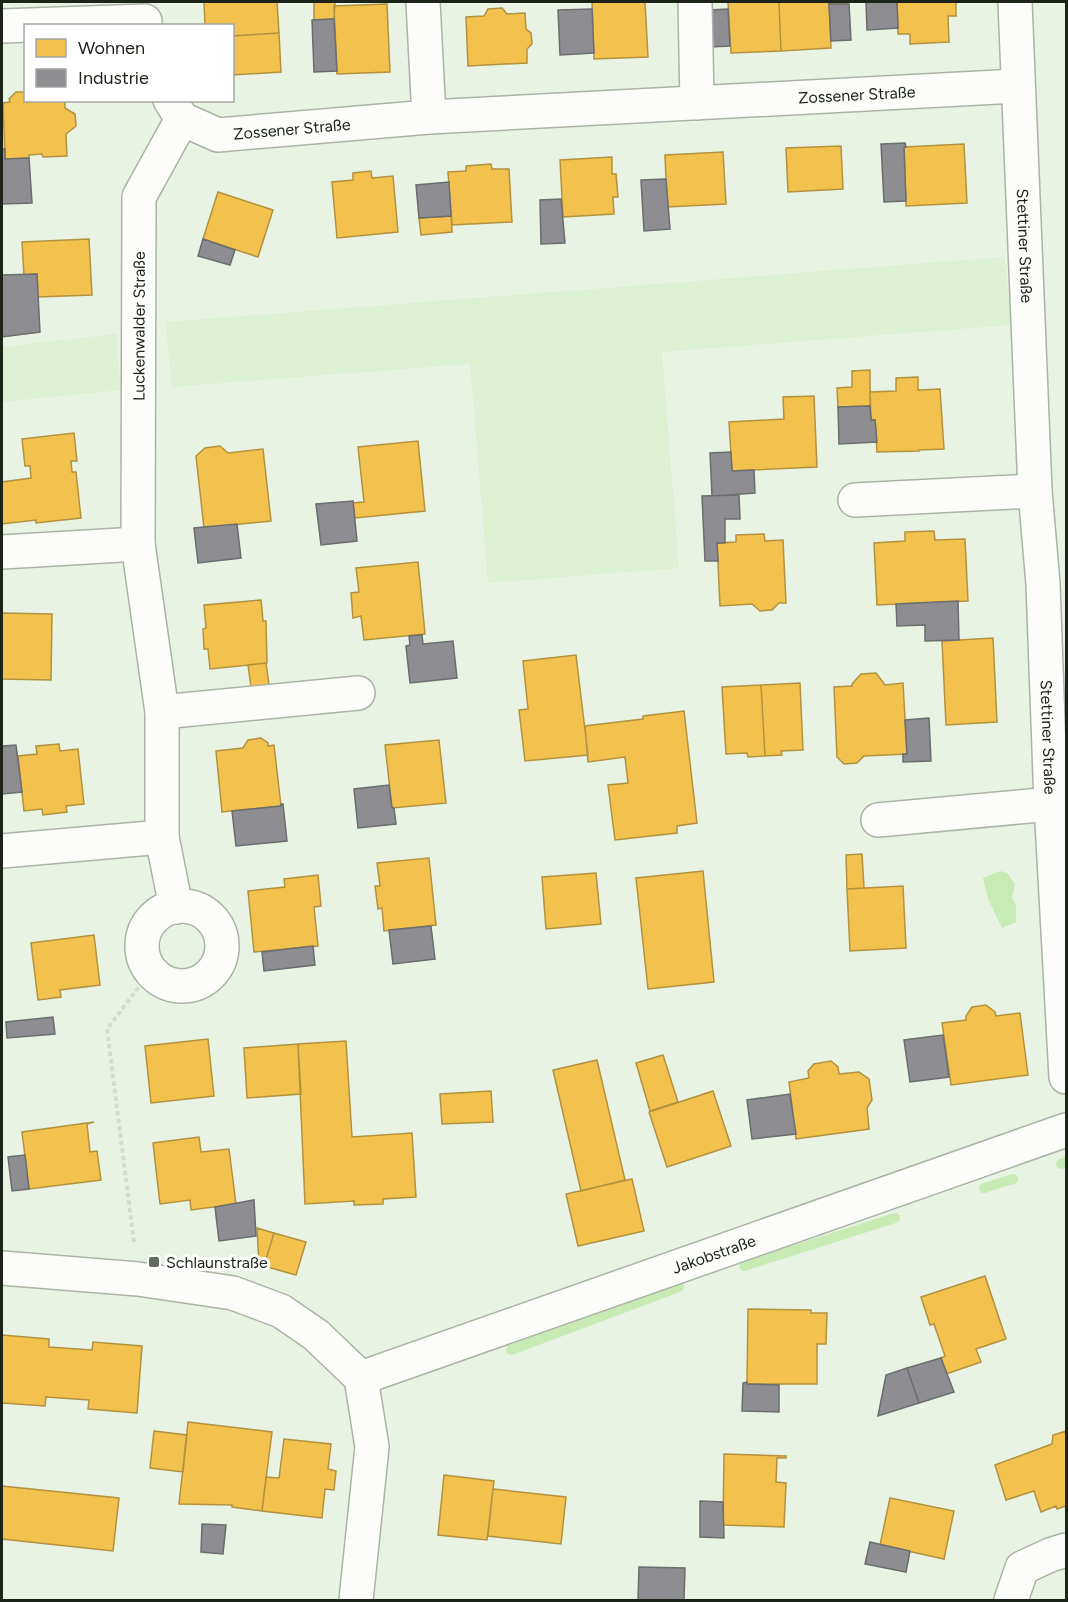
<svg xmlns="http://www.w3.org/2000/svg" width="1068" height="1602" font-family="Figtree,sans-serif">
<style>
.green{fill:#dbf1d1}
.water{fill:#c8ebb6}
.homes{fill:#f2c14e;stroke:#b2923e;stroke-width:1.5}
.industry{fill:#8d8d92;stroke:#6b6d6e;stroke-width:1.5}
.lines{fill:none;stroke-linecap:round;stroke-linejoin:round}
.stream{stroke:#c8ebb6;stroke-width:10}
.minor-casing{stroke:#abb3a7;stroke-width:36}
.path{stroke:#d6dad5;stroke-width:4;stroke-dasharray:4.5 3;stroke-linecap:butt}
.minor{stroke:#fcfdfb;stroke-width:33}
.poi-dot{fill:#636c60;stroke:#fff;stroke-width:2}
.labels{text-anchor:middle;stroke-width:6;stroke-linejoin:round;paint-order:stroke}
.street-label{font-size:16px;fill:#1c2319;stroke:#fff}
.poi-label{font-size:16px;fill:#1c2319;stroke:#fff;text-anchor:start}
</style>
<rect width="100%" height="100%" fill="#e8f3e3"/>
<path class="green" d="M1005,257l6,68 -349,27 17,216 -191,15 -18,-219 -299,23 -5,-65z
M116,334l5,56 -119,12v-55z"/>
<path class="water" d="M1000,871l7,2 8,11 -3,14 4,7v17l-14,6 -14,-29 -5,-21z"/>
<path class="homes" d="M204,2h73l2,31 -47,3v-10h-27z
M314,2h21l-1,17 -20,1z
M592,2h53l3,55 -54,2z
M728,2h51l2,49 -50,2z
M779,2h50l2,46 -50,3z
M829,2h19v2h-19z
M897,2h59v14h-8l1,26 -39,2v-10h-12z
M387,4l3,68 -53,2 -3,-68z
M502,8l5,6 18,-1 1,16 5,4 1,11 -5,5v14l-59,3 -2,-49 18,-1 4,-7z
M279,33l2,39 -49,3v-39z
M16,92h10v8h39v8l10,6 1,12 -10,8 1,22 -24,1 -1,-3 -13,1v3l-24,1 -2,-56 7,-1 -1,-3z
M964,144l3,59 -61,3 -2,-59z
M841,146l2,43 -55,3 -2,-44z
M723,152l3,52 -59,3 -2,-52z
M612,157v17h4l2,23h-5l1,17 -51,3 -3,-57z
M491,164l1,5h17l3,53 -60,3 -4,-53 18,-1v-5z
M371,171l1,7 21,-2 5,56 -61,6 -5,-56 21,-2v-7z
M218,192l55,18 -15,47 -55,-18z
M451,216l1,16 -31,3 -2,-17z
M89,239l3,56 -54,2 -1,-23 -13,1 -2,-33z
M870,370v36l-32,1 -1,-19 15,-1v-16z
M918,377v13l22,-1 4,60 -25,1v1l-42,1 -2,-32h-4l-1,-28 26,-1v-13z
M814,396l3,71 -85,4 -3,-49 55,-3 -1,-22z
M74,433l3,28h-6l1,11h4l5,46 -45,5v-3l-34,4v-42l29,-4 -1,-12h-5l-3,-27z
M418,441l7,70 -70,7 -2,-15 11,-1 -6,-55z
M220,446l8,7 35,-4 8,72 -67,7 -8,-72 9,-8z
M934,531l1,9 30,-1 3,62 -91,4 -3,-62 31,-2v-9z
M764,534l1,7 18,-1 3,63h-7l-7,7 -12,1 -8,-7 -32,2 -3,-63 19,-1v-7z
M418,562l7,72 -61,6 -3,-24 -8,2 -2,-25 8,-1 -3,-24z
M261,600l2,21h3l1,42 -57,6 -2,-20h-4l-1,-20 3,-1 -2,-23z
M2,613l50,1 -1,66 -49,-1z
M993,638l4,84 -51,3 -4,-84z
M576,655l12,100 -63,6 -6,-51 9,-1 -5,-48z
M266,663l3,22 -18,2 -3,-22z
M876,673l9,12 18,-2 4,71 -43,2 -7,7 -13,1 -7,-7 -3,-70 18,-1v-2l9,-10z
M800,683l3,67 -22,1 1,4 -17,1 -4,-71z
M761,685l4,71 -17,1 -1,-4 -21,1 -4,-67z
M684,711l13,112 -20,3v7l-62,7 -7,-55 20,-2 -3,-26 -37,5 -3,-36 58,-7v-3z
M261,738l7,5v3l6,-1 7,61 -59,6 -6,-61 27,-3 5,-8z
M439,740l7,63 -54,5 -7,-63z
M59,744l1,7 18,-2 6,55 -18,2 1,6 -24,3 -1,-6 -18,2 -6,-55 19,-2 -1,-8z
M862,854l2,34 -17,1 -1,-34z
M429,858l7,67 -52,6 -2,-23 -4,1 -3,-23h5l-3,-23z
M703,871l11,111 -66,7 -12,-111z
M596,873l5,51 -55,5 -4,-52z
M318,875l3,31 -7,1 4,39 -64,6 -6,-61 37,-4 -1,-8z
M903,886l3,62 -56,3 -3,-62z
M94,935l6,50 -40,5 1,7 -23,3 -7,-57z
M986,1005l9,7 1,4 24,-3 8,62 -77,10 -9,-62 24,-3v-4l6,-9z
M208,1039l6,57 -63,7 -6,-57z
M346,1041l6,96 60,-4 4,64 -33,2v5l-29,1v-4l-49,3 -7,-160z
M298,1044l3,50 -54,4 -3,-50z
M663,1055l15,47 -28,9 -14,-48z
M597,1060l28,120 -44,11 -28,-121z
M831,1061l7,6 1,7 20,-2 10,7 3,21 -5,8 2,21 -73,10 -7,-57 20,-4 -1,-7 6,-7z
M491,1091l2,31 -51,2 -2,-30z
M713,1091l18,55 -64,21 -18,-55z
M94,1122l-7,2 3,28 7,-1 4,29 -72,9 -7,-57z
M199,1137l2,15 28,-3 7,55 -45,6 -1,-10 -30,4 -7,-61z
M632,1179l12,52 -66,15 -12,-52z
M257,1228l17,5 -10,33 -5,-2z
M274,1233l32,9 -10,33 -32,-9z
M985,1276l21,63 -30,10 5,13 -35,12 -5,-16 4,-2 -11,-32 -4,1 -9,-28z
M748,1309l63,1v3h16l-1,31h-9v40h-70z
M2,1335l47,4v8l43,3 1,-8 49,4 -5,67 -49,-4 1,-9 -43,-3 -1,9 -43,-3z
M188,1422l84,10 -10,79 -30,-4v-2l-53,-1z
M154,1431l33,4 -4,37 -33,-4z
M1066,1431v75l-9,3 -1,-3 -15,6 -7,-21 -28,9 -11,-35 57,-21 1,-9z
M284,1439l47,5 -3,25 8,2 -2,19 -9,-1 -3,29 -60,-7 4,-34 13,1z
M724,1454l62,2v2h-9l-1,24 10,1 -2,44 -61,-2z
M444,1475l50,6 -7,59 -49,-5z
M2,1486l117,12 -6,53 -111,-12z
M493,1489l73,8 -5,47 -73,-8z
M890,1498l64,13 -10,48 -64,-14z"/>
<path class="industry" d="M866,2h31l1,26 -31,2z
M829,4h20l2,36 -20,1z
M592,9l2,44 -34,2 -2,-45z
M728,9l2,37 -20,1 -1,-37z
M334,19l3,52 -23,1 -2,-52z
M905,143l1,4h-2l2,54 -22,1 -3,-58z
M2,149h3v10l24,-1 3,45 -30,1z
M666,179l4,50 -26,2 -3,-51z
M449,182l2,34 -32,2 -3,-33z
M561,199l4,44 -24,1 -1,-44z
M203,239l32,11 -5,15 -32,-9z
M37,274l3,58 -38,5v-62z
M870,406l1,14h4l2,22 -38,2 -1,-37z
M731,452l1,19 22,-1 1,23 -43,3 -2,-43z
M739,495l1,24h-15v24h-8l1,18h-13l-3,-65z
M353,501l4,40 -36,4 -5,-41z
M237,524l4,34 -43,5 -4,-35z
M958,601l1,39 -34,1v-16l-28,1 -1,-22z
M422,635l1,9 30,-3 4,37 -47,5 -4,-37 4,-1 -1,-9z
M929,718l2,43 -28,1v-8h4l-2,-34z
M16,745l6,47 -20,2v-48z
M389,785l3,23h2l2,16 -38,4 -4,-39z
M281,804h2l4,37 -51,5 -4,-35 49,-5z
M431,926l4,33 -42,5 -4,-34z
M313,946l2,19 -51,6 -2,-19z
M53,1017l2,17 -48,4 -1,-16z
M943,1035l6,42 -39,5 -6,-42z
M790,1094l6,40 -44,5 -5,-39z
M25,1155l4,34 -17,2 -4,-34z
M254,1200l2,36 -37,5 -4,-34z
M941,1358l13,34 -35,11 -12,-35z
M907,1368l12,35 -41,13 8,-41z
M747,1382v2l32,1v27l-37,-1 1,-28z
M700,1501l23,1 1,36 -24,-1z
M202,1524l24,1 -3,29 -22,-2z
M870,1542l40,9 -4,21 -41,-8z
M639,1567l46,1 -1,32h-46z"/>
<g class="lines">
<path class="stream" d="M1061,1164l5,-2
M984,1188l29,-9
M744,1266l151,-48
M511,1350l168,-63"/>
<defs>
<g id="minor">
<path d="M423,2l6,115"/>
<path d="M695,2l2,101"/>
<path id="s1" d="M1015,2l20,489 8,93 8,220 15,273"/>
<path d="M2,26l143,-5"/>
<path id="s2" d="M170,100l12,19 36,16 211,-18 588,-31"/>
<path d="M855,500l180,-9"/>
<path d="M2,552l136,-8"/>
<path d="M162,712l196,-19"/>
<path d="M878,820l173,-16"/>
<path d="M2,851l160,-14"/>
<circle cx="182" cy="946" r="40"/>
<path id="s3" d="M176,907l-14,-70v-125l-24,-168 1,-347 43,-78"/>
<path d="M2,1268l136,11 95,14 48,18 35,24 45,43 11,69 -16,153"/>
<path id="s4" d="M361,1378l705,-248"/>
<path d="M1011,1600l11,-32 28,-13 16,-5"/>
</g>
</defs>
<use href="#minor" class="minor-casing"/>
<path class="path" d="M134,1242l-27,-213 44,-58"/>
<use href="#minor" class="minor"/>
</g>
<rect class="poi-dot" x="148" y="1256" width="12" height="12" rx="3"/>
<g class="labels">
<g class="street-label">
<text dy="6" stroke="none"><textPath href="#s2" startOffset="702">Zossener Straße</textPath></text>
<text dy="6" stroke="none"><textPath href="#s2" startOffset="136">Zossener Straße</textPath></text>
<text dy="6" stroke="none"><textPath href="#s1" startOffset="244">Stettiner Straße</textPath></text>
<text dy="6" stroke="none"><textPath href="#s3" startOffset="584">Luckenwalder Straße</textPath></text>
<text dy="6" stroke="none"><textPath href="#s1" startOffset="736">Stettiner Straße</textPath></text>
<text dy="6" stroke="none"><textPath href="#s4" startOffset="374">Jakobstraße</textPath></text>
</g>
<g class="poi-label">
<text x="166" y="1268">Schlaunstraße</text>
</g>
</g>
<rect width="1068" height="1602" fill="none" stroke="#1c2319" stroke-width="6"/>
<rect x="24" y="24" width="210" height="78" fill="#ffffff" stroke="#a4a7a3" stroke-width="1.5"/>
<rect x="36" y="39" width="30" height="18" fill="#f2c14e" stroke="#a4a7a3" stroke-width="1.5"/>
<text x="78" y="54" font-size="18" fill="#1c2319">Wohnen</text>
<rect x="36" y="69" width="30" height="18" fill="#8d8d92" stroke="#a4a7a3" stroke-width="1.5"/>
<text x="78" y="84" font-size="18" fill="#1c2319">Industrie</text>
</svg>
